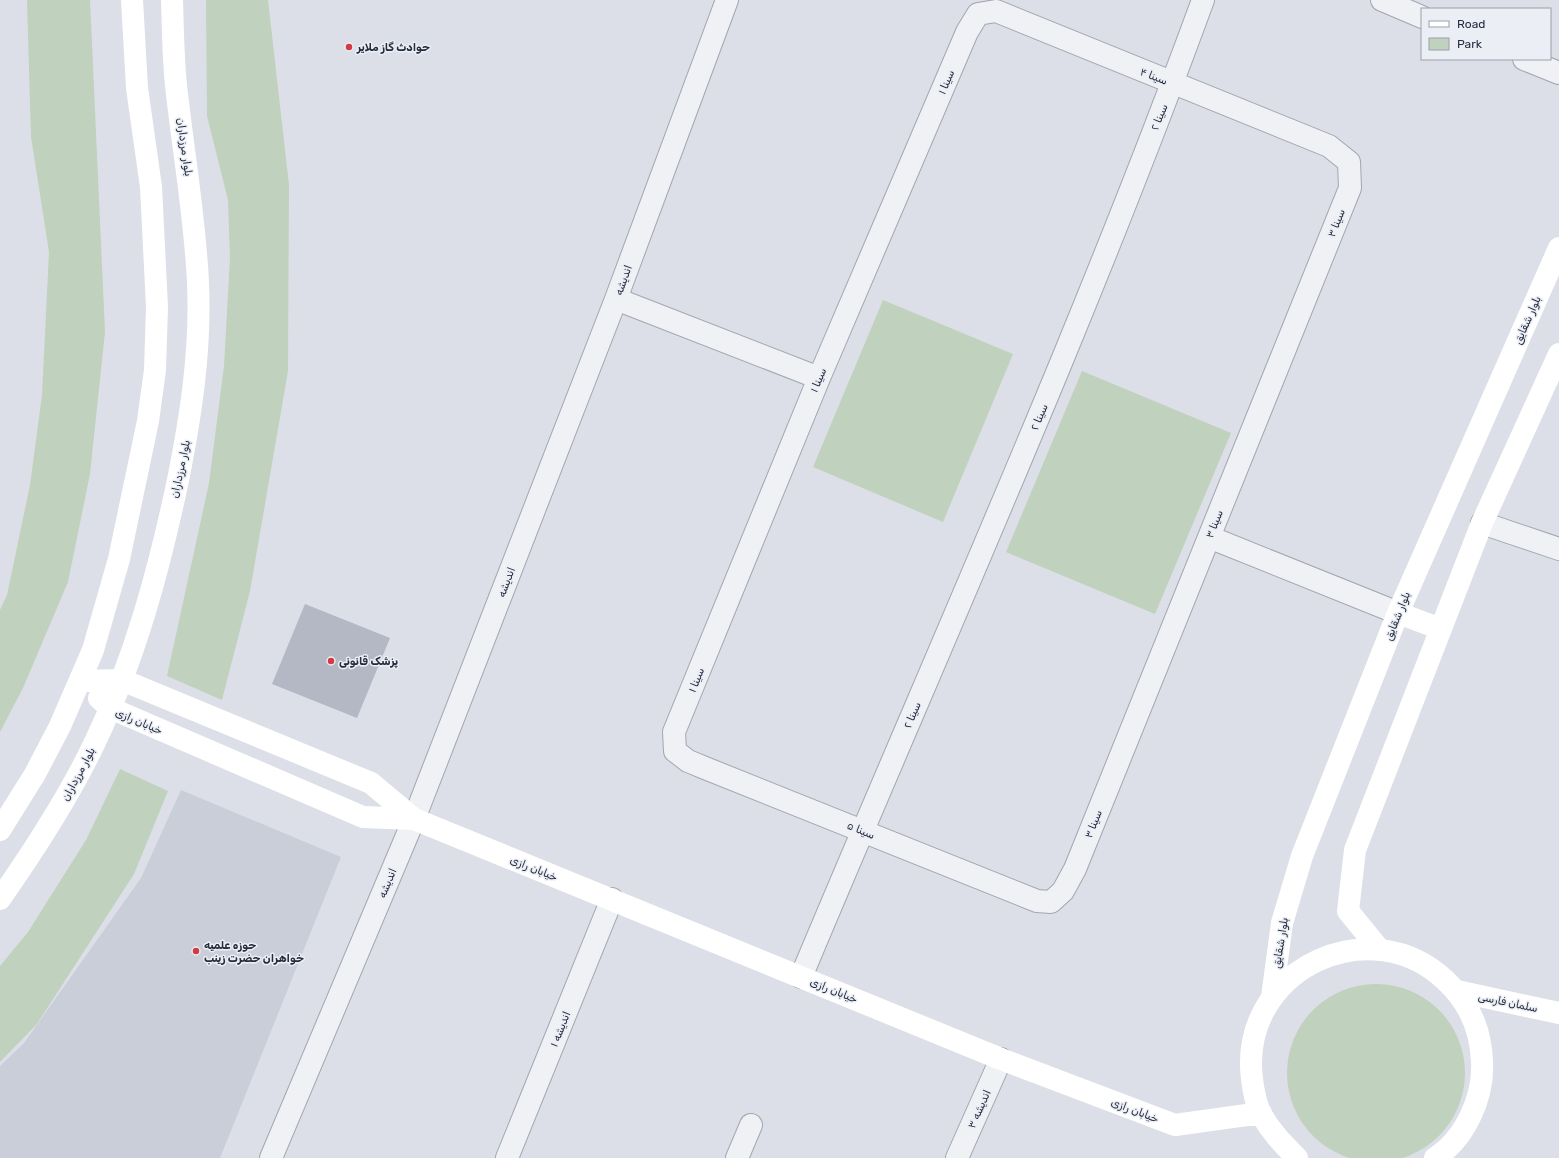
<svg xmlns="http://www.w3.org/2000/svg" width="1559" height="1158" font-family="Rubik,'Noto Naskh Arabic',sans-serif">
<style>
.built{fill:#caced9}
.green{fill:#c0d1bd}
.building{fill:#b3b8c4}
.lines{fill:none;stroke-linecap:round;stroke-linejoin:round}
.street-casing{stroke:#a1a6b1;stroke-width:24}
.street{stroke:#eff1f5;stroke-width:22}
.secondary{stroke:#fff;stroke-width:22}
.poi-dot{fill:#d33b44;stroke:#ebeef5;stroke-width:1.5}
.labels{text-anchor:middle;stroke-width:3;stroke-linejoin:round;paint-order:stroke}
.poi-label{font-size:11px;font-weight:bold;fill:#252c3e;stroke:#ebeef5;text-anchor:start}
.street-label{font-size:11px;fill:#252c3e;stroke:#ebeef5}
</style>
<rect width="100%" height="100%" fill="#dcdfe7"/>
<path class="built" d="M181,790l160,67 -121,301h-220v-92l24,-23 117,-165z"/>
<path class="green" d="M27,0h63l15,332 -15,142 -22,108 -45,106 -23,44v-122l7,-15 23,-110 12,-90 7,-143 -18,-115z
M206,0h62l21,185 -1,186 -38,220 -28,109 -55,-24 42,-193 15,-117 6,-108 -2,-58 -21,-84z
M883,300l130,54 -70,168 -130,-55z
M1082,371l149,62 -76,181 -149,-62z
M120,769l48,22 -34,83 -97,150 -37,38v-96l28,-34 58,-92z
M1287 1073a89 89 0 1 1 178 0a89 89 0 1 1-178 0Z"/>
<path class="building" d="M305,604l85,34 -33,80 -85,-34z"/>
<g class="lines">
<defs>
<path id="street" d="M1382,0l40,17
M996,11l333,135 20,16 1,26 -275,681 -12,22 -12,11 -14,-1 -332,-133 -17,-7 -13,-10 -1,-19 145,-354 148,-346 11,-18z
M1524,59l35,14
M616,299l203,79
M1482,523l77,26
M1209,537l189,76
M801,977c136,-325 281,-646 402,-977
M271,1158l143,-339 202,-520 111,-299
M507,1158l105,-259
M737,1158l14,-33
M957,1158l44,-99"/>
</defs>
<use href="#street" class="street-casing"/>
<use href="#street" class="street"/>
<path class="secondary" d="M1398,613l43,16
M81,681l41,-1 249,103 43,36 587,240 174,66 86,-12
M99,698l11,10 253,109 51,2
M0,830l35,-56 25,-48 33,-76 26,-91 29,-138 7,-51 2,-63 -6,-120 -14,-99 -5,-88
M0,899c35,-50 69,-102 95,-157 40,-83 64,-172 83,-262 13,-65 23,-130 20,-197 -3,-67 -15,-132 -22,-198 -3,-28 -3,-57 -4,-85
M1379,949l-31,-38 7,-61 127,-327 77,-169
M1457,991l102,22
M1272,997l10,-74 20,-67 96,-243 161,-365
M1297,1158c-14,-14 -26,-26 -36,-44 -7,-14 -9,-31 -10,-47 -3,-101 121,-156 194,-87 24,22 36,50 37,82 2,35 -17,77 -47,96"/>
</g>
<g class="poi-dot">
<circle cx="349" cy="47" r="4"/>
<circle cx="331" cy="661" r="4"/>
<circle cx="196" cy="951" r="4"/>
</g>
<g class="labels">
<g class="poi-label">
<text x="357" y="51">حوادث گاز ملایر</text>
<text x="339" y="665">پزشک قانونی</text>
<text x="204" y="949">حوزه علمیه<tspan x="204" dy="13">خواهران حضرت زینب</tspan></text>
</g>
<g class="street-label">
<text transform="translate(1154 76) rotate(22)" y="4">سینا ۴</text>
<text transform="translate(946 82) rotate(-67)" y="4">سینا ۱</text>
<text transform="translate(1159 117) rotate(-68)" y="4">سینا ۲</text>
<text transform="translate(185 147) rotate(82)" y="4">بلوار مرزداران</text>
<text transform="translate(1336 223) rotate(-68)" y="4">سینا ۳</text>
<text transform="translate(623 280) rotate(-70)" y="4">اندیشه</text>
<text transform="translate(1527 320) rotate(-66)" y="4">بلوار شقایق</text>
<text transform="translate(818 380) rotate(-67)" y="4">سینا ۱</text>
<text transform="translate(1039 417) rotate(-67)" y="4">سینا ۲</text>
<text transform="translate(180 469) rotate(-78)" y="4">بلوار مرزداران</text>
<text transform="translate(1214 524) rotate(-68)" y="4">سینا ۳</text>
<text transform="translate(506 582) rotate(-69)" y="4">اندیشه</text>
<text transform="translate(1397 616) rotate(-68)" y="4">بلوار شقایق</text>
<text transform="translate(696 680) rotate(-68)" y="4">سینا ۱</text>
<text transform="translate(912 715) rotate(-67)" y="4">سینا ۲</text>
<text transform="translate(139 721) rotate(23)" y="4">خیابان رازی</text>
<text transform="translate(78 774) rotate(-62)" y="4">بلوار مرزداران</text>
<text transform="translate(1093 824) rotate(-68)" y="4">سینا ۳</text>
<text transform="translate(861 830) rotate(22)" y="4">سینا ۵</text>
<text transform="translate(534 868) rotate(22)" y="4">خیابان رازی</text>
<text transform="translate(387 883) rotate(-67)" y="4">اندیشه</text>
<text transform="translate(1280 943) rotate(-81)" y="4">بلوار شقایق</text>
<text transform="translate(834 990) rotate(22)" y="4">خیابان رازی</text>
<text transform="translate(1508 1002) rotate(12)" y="4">سلمان فارسی</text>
<text transform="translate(560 1029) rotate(-68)" y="4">اندیشه ۱</text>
<text transform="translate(979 1109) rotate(-66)" y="4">اندیشه ۳</text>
<text transform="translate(1135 1110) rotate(21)" y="4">خیابان رازی</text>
</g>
</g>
<rect x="1421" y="8" width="130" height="52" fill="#ebeef5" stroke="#9ca0ac"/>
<rect x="1429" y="21" width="20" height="6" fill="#ffffff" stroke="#9ca0ac"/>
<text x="1457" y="28" font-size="12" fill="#252c3e">Road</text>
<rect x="1429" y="38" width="20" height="12" fill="#c0d1bd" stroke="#9ca0ac"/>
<text x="1457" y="48" font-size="12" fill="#252c3e">Park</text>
</svg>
